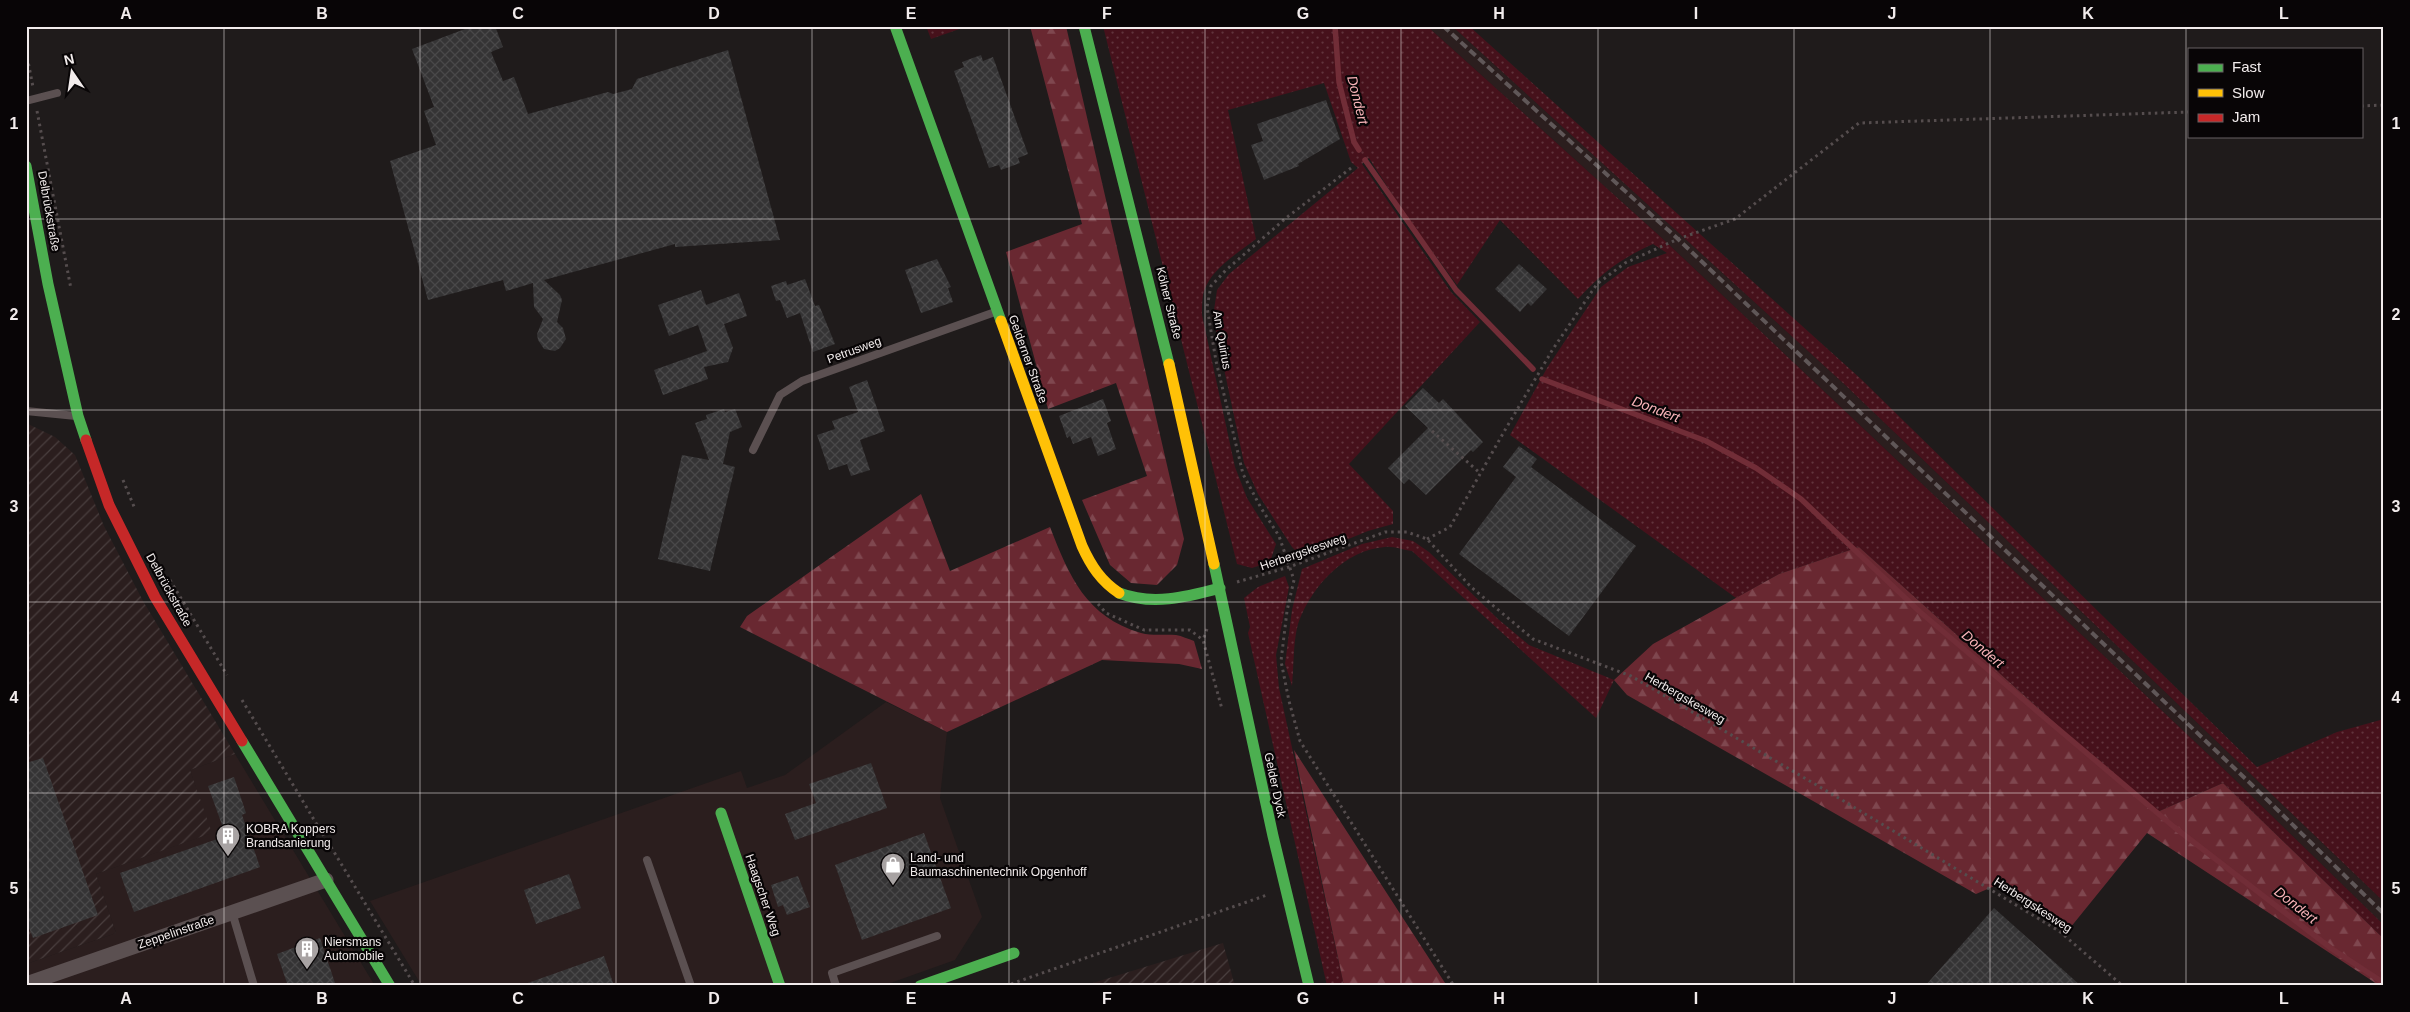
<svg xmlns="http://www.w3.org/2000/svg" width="2410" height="1012" font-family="Arial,sans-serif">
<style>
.built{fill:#2b1e1e}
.industrial{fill:url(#industrial-furrows)}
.grass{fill:url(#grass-dots)}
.forest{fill:url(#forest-firs)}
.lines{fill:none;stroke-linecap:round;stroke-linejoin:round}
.stream{stroke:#712d37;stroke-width:5.5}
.building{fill:url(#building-cross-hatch)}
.path{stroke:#554d4e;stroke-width:3;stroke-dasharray:2.5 4;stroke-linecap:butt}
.lane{stroke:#5b5051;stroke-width:8}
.street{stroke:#5b5051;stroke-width:15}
.fast{stroke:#4caf50;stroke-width:11}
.slow{stroke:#ffc107;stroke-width:11}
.jam{stroke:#c62828;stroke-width:11}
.rail{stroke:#605758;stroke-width:4;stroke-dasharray:8 4;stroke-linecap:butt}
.grid{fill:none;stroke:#f2ecec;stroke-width:1;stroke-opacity:0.55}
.labels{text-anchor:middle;stroke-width:4.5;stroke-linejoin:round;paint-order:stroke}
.street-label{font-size:12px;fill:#f2ecec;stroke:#080506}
.poi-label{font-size:12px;fill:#f2ecec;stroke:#080506;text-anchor:start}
.water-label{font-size:14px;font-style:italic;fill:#f8b3b8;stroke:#080506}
.neatline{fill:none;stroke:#f2ecec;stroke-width:2}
.grid-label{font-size:16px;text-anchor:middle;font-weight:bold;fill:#f2ecec}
</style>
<defs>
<pattern id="industrial-furrows" width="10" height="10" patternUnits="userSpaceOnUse" patternTransform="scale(1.25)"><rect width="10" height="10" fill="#2b1e1e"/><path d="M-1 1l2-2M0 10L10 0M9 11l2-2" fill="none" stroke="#4a3f3f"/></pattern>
<pattern id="grass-dots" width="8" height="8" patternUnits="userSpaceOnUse" patternTransform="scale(1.25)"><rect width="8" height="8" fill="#46111b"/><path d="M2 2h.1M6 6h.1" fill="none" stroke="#61343c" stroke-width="1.8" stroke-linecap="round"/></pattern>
<pattern id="forest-firs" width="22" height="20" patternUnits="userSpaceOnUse" patternTransform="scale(1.25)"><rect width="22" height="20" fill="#692831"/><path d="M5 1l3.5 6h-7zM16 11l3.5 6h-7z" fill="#7f474f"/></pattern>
<pattern id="building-cross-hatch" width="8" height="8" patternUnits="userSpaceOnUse" patternTransform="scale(1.25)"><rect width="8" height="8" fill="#353435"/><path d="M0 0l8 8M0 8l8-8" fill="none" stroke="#494849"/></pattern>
</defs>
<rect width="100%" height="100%" fill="#1f1b1b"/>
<path class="built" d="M1427,26h25l391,357 541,519v23l-156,-152 -565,-534z
M886,702l61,30 -7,66 42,119 -27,43 -73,26h-460l-52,-85 371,-130 6,17 38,-13z
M235,754l140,232h-349v-22l90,-31 -20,-59 115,-41 -21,-63z"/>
<path class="industrial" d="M26,423l29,14 20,18 29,71 39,75 92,153 -45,16 22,63 -116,41 20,59 -90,31z
M1223,943l12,43h-152z"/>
<path class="grass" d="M926,26h42l-37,13z
M1103,26h324l236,213 565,534 156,152v14l-161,-156 -68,30 -296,-266 -80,27 -43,24 -226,-163 37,-67 54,-81 27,-20 39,-14 -14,-9c-33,15 -50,28 -75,55l-78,-79 -43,65 -53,-72 -35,-55 -7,6 89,128 29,30 -131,142 44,47v13l-25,7 -59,24 -11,-2 -6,-6 -34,-53 -14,-31 -31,-146 4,-27 12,-16 129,-106 -7,-6 -27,-79 -96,27 28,129c-18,14 -44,29 -52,52 -2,7 -2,17 -2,24l33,152 12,31 29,46 -6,18 -18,6 -15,-4z
M1452,26h17l392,353 396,388 80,-35 47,-13v183l-541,-519z
M1392,537l21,4 16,11 69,67 31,26 85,35 -18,38 -184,-167c-9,-1 -19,-5 -27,-4 -40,3 -72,38 -86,74 -6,17 -5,46 -7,65l-7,-22 7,-54 10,-41 60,-25z
M1285,576l4,11 -13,68 3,33 65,298h-17l-79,-353 2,-6 -6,-29 14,-11z"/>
<path class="forest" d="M1030,26h36l118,513 -7,26 -20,20 -26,-2 -21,-18 -28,-65 65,-24 -31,-93 -68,26 -42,-157 76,-28z
M921,494l29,77 100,-44c19,49 36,90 91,106 11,3 23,1 35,2 6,1 12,4 18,6l8,28 -23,-5 -77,-4 -155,72 -207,-105 7,-11z
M1859,547l296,266 68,-30 161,156v47h-4l-233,-153 -77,95 -71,-44 -23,10 -349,-199 -13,-15 39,-36 126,-70z
M1294,750l153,236h-103z"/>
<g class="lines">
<path class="stream" d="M1335,26l4,56 15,60 5,8
M1365,160l91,130 77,79
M1542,379l164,62 50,27 45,31 119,113 254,215 158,122 52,34"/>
</g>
<path class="building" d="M473,26h22l8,21 -12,5 12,29 11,-4 14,37 80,-22 5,2 19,-5 5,-10 91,-29 52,190 -105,7v-3l-131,36 16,15 2,5 -5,22 6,6 3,11 -6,9 -5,3 -11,-2 -6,-9 -1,-6 6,-15 -9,-12 -1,-24 -27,8 -3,-11 -75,20 -38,-139 46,-16 -12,-34 10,-4 -22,-58z
M981,55l2,6 10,-4 35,97 -10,4 2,5 -19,7 -2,-5 -10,3 -35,-97 10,-4 -2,-5z
M1326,100l14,39 -42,25 1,2 -35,14 -13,-35 12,-4 -6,-17z
M937,259l14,28 -3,1 5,14 -32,11 -16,-43z
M1519,264l28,25 -16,17 -3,-3 -8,9 -25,-23z
M805,279l10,27 4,-1 16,39 -22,8 -13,-39 -13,5 -7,-18 -4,1 -5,-15 15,-5 1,4z
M701,290l5,15 33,-12 8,23 -23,8 9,24 -5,14 -24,5 4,12 -45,16 -9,-25 53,-19 -9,-26 -29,11 -11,-31z
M867,380l18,51 -25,9 10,30 -19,6 -4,-12 -18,6 -12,-35 18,-6 -3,-8 26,-9 -9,-25z
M1423,388l16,15 4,-4 40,43 -10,10 -2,-2 -45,45 -17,-16 -5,5 -16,-16 40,-40 -23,-22z
M1103,399l8,22 -4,2 9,26 -18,7 -7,-19 -18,7 -3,-8 -3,2 -8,-22z
M724,409l1,3 10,-3 7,18 -12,5 -7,32 12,3 -25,104 -52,-12 24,-104 27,5 -14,-37 12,-4 -1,-4z
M1519,446l18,13 -6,8 105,79 -67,90 -110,-82 57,-77 -13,-10z
M43,758l55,157 -65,23 -7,-18v-157z
M871,763l16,45 -92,32 -10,-26 31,-11 -7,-19z
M234,777l12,36 -4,2 18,52 -126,45 -14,-39 106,-37 -18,-50z
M924,833l27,75 -89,32 -27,-75z
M569,874l12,34 -45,16 -12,-34z
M798,876l12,31 -23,8 -4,-10 -5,2 -7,-22z
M1994,908l87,78h-156z
M320,938l16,48h-48l-11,-32z
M604,956l10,30h-88l-1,-2z"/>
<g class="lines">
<path class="path" d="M26,51l7,36
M2361,106l23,-1
M37,111l34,178
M1351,168l-65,50 -60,52 -15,16 -4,21 9,54 27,113 18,34 18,28 15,44 -7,31 -6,50 8,40 11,40 154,245
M1432,431l48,42
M123,480l12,29
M1427,539l23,-12 55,-97 48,-81 44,-65 28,-21 53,-24 57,-20 124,-96 330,-11
M170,580l57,95
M1237,582l52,-15 96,-35h22l20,7 44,48 62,52 98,37 211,124 217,131 64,55
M1098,604l8,9 38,17h46l13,10
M1207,629l-4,11 19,69
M242,700l83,138
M331,847l84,139
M1005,986l262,-91"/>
<path class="lane" d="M26,101l31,-8
M26,411l50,5
M753,450l27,-55 22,-14 193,-69
M647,860l44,126
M232,912l22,74
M836,986l-4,-13 105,-37"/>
<path class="street" d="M26,984l300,-104"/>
<path class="fast" d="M895,26l106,295
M1084,26l85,338
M26,166l22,118 30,132 8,24
M1214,564l59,272 36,150
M1119,593c34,13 67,4 101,-5
M242,741l148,245
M721,813l59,173
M920,986l94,-33"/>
<path class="slow" d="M1001,321l81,225c9,20 19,35 37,47
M1169,364l45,200"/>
<path class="jam" d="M86,440l23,65 46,92 87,144"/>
<path class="rail" d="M1443,26l235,213 574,546 132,129"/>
</g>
<path class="grid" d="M224,26v960M420,26v960M616,26v960M812,26v960M1009,26v960M1205,26v960M1401,26v960M1598,26v960M1794,26v960M1990,26v960M2186,26v960M26,219h2358M26,410h2358M26,602h2358M26,793h2358"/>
<defs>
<symbol id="building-pin" viewBox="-11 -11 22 30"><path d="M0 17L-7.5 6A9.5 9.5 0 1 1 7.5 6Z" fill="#a8a3a3" stroke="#080506"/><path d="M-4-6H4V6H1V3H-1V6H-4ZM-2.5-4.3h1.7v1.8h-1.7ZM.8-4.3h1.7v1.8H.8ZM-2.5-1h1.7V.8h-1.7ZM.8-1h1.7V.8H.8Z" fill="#fff"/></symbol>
<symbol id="shop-pin" viewBox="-11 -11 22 30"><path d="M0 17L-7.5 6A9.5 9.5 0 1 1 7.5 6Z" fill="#a8a3a3" stroke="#080506"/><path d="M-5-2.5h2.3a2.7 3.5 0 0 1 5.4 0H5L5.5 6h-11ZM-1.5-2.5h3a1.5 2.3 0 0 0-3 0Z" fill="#fff"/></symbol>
</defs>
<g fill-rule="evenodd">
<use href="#building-pin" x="214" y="822" width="28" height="38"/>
<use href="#shop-pin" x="879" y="851" width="28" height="38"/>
<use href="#building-pin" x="293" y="935" width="28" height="38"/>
</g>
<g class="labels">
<g class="street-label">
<text transform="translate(49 211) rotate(80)" y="4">Delbrückstraße</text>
<text transform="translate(1169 303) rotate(76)" y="4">Kölner Straße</text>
<text transform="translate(1222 340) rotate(80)" y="4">Am Quirius</text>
<text transform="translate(854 350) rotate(-20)" y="4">Petrusweg</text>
<text transform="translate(1028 359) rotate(70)" y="4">Gelderner Straße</text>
<text transform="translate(1303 552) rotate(-19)" y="4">Herbergskesweg</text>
<text transform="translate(169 590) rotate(61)" y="4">Delbrückstraße</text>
<text transform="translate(1685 698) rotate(30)" y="4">Herbergskesweg</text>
<text transform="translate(1275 785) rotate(78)" y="4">Gelder Dyck</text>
<text transform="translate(763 895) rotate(71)" y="4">Haagscher Weg</text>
<text transform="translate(2033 905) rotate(33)" y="4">Herbergskesweg</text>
<text transform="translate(176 932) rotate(-19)" y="4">Zeppelinstraße</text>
</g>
<g class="poi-label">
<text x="246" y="833">KOBRA Koppers<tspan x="246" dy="14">Brandsanierung</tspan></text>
<text x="910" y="862">Land- und<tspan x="910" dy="14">Baumaschinentechnik Opgenhoff</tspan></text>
<text x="324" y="946">Niersmans<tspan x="324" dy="14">Automobile</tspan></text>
</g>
<g class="water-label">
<text transform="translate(1358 100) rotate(76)" y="5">Dondert</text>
<text transform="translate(1656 409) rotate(21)" y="5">Dondert</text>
<text transform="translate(1983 649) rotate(40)" y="5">Dondert</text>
<text transform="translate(2296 905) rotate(38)" y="5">Dondert</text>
</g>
</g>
<rect width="2410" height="1012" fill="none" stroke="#080506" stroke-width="55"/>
<rect x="2188" y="48" width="175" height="90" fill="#080506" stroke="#666162"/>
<rect x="2198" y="64" width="25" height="8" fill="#4caf50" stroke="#666162"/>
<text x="2232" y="72" font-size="15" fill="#f2ecec">Fast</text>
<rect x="2198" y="89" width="25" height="8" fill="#ffc107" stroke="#666162"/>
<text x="2232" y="98" font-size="15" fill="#f2ecec">Slow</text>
<rect x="2198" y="114" width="25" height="8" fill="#c62828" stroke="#666162"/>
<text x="2232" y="122" font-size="15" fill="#f2ecec">Jam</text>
<g transform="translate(72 72) rotate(347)" stroke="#080506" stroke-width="4" paint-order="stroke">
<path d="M0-4L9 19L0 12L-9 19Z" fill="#f2ecec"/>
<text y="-8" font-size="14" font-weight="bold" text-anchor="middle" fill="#f2ecec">N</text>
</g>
<rect x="28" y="28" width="2354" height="956" class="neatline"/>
<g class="grid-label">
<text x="126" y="19">A</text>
<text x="322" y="19">B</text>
<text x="518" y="19">C</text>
<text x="714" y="19">D</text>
<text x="911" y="19">E</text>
<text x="1107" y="19">F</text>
<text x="1303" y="19">G</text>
<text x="1499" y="19">H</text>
<text x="1696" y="19">I</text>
<text x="1892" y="19">J</text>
<text x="2088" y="19">K</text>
<text x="2284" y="19">L</text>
<text x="14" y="129">1</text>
<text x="2396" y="129">1</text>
<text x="14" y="320">2</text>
<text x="2396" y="320">2</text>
<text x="14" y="512">3</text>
<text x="2396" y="512">3</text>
<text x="14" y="703">4</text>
<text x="2396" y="703">4</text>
<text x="14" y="894">5</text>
<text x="2396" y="894">5</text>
<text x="126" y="1004">A</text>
<text x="322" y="1004">B</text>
<text x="518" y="1004">C</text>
<text x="714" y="1004">D</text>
<text x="911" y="1004">E</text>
<text x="1107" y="1004">F</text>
<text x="1303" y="1004">G</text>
<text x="1499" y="1004">H</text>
<text x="1696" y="1004">I</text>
<text x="1892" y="1004">J</text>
<text x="2088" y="1004">K</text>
<text x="2284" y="1004">L</text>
</g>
</svg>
